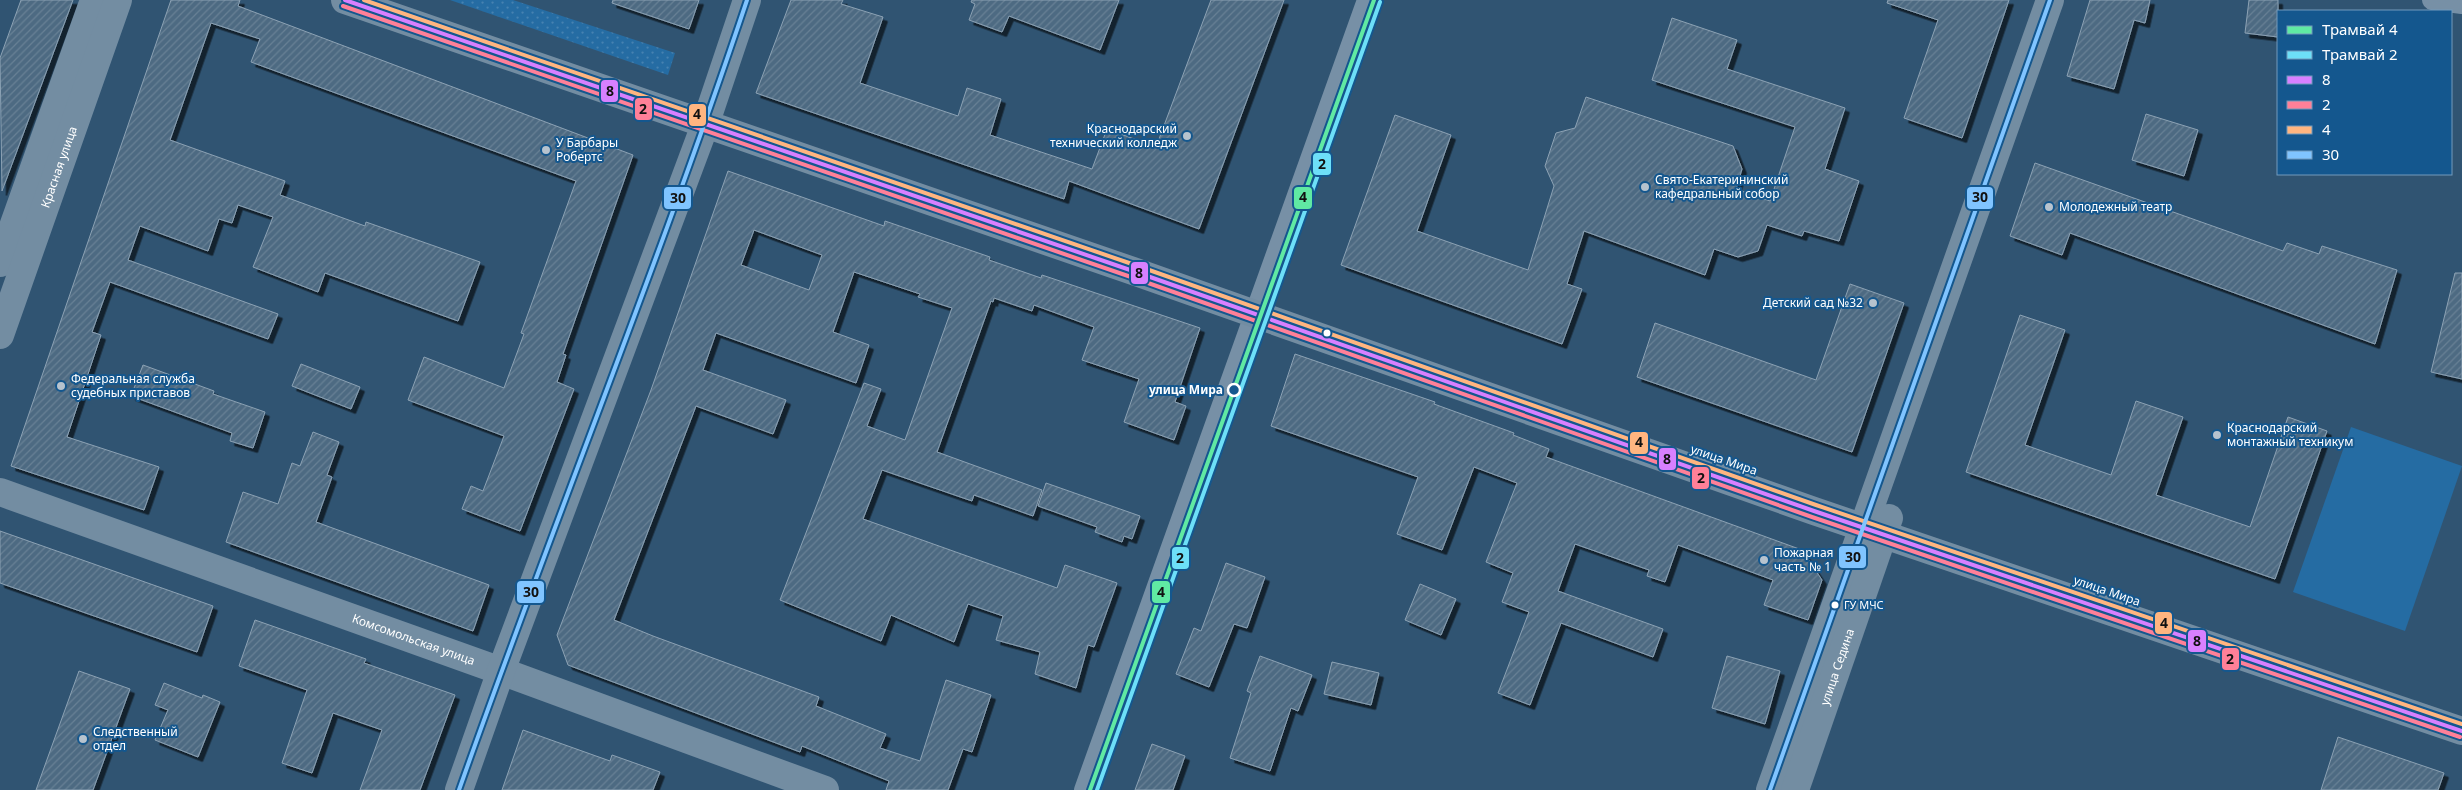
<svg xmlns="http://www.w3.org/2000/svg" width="2462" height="790" font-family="'Noto Sans',sans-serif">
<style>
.grass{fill:url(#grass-dots)}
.green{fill:#256ca3}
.building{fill:url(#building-hatch);stroke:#8ca2b4;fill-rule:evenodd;filter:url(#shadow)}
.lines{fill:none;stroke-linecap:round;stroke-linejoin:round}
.street{stroke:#7790a6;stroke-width:20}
.secondary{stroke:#738da2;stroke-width:28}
.bus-1-casing{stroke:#14578e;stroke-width:8}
.bus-2-casing{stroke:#14578e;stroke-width:8}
.bus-3-casing{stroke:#14578e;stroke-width:8}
.bus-4-casing{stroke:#14578e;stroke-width:8}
.bus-1{stroke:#d880ff;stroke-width:4}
.bus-2{stroke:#ff8098;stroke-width:4}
.bus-3{stroke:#ffb580;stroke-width:4}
.bus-4{stroke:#80c4ff;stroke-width:4}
.tram-1-casing{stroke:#14578e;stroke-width:8}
.tram-2-casing{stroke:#14578e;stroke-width:8}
.tram-1{stroke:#60e9a3;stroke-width:4}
.tram-2{stroke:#6ddff8;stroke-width:4}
.poi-dot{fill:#b7c3ce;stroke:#14578e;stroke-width:2}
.bus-dot{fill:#fff;stroke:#14578e;stroke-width:2}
.stop-dot{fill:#14578e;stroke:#fff;stroke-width:2.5}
.labels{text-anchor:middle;stroke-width:4;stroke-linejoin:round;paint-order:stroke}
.bus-label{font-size:11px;fill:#fff;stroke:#14578e;text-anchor:start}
.poi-label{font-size:12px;fill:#fff;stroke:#14578e;text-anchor:start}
.street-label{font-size:12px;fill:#fff;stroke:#14578e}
.stop-label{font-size:12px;font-weight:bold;fill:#fff;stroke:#14578e;text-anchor:end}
.line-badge{stroke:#14578e;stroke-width:2}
.pale-badge-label{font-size:14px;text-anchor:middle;font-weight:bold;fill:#111}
</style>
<defs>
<pattern id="grass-dots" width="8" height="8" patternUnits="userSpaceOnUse" patternTransform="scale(1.25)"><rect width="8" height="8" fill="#256ca3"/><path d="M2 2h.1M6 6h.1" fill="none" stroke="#4682b1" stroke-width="1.8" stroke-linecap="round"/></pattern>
<pattern id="building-hatch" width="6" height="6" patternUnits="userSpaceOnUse" patternTransform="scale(1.25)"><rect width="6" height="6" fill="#4d6a82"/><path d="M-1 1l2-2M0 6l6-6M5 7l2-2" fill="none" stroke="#688095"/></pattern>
<filter id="shadow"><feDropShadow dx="4.5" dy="4.5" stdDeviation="0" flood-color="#0009"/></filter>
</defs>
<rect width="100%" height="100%" fill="#305472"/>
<path class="grass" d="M450,0h63l162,53 -7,22z"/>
<path class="green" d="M2351,427l111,39 -57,165 -112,-39z"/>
<path class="building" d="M21,0h52l-71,191 -2,-133z
M171,0h69l-2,6 395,149 -70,199 3,1 -9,27 17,7 -54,142 -58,-22 9,-23 12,5 21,-55 -96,-36 16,-43 80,31 20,-54 -3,-1 55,-152 -325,-119 9,-23 -49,-16 -41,117 115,41 -5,14 85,31 1,-4 114,40 -22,59 -133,-48 -7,19 -65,-25 20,-50 -35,-12 -6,18 -13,-4 -11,32 -68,-25 -12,34 150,54 -10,25 -158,-57 -18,50 9,3 -34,102 92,30 -15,43 -133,-44z
M613,0h86l-10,29 -77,-26z
M791,0h52l-2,4 42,13 -23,66 98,33 9,-28 34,11 -11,36 102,34 15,-40 49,18 55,-147h73l-85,229 -130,-48 -5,18 -308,-106z
M972,0h147l-19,50 -91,-34 -7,16 -33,-12 6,-16 -4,-2z
M1888,0h121l-47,138 -58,-20 34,-98 -51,-17z
M2090,0h60l-5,23 -11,-3 -20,69 -47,-13z
M2249,0h29v37l-33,-4z
M1672,18l65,22 -10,29 118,39 -20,61 34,12 -20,60 -35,-10 -2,5 -35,-11 -9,26 -20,6 -24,-8 -9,26 -121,-44 -17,53 15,5 -20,55 -221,-79 54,-150 56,20 -34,96 111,39 26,-84 -9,-20 11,-33 19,-5 11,-31 147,49 9,23 -6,20 34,12 25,-74 -143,-47z
M2146,114l52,16 -14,46 -52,-16z
M2035,163l248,88 4,-8 32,11 3,-8 75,24 -22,74 -305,-111 -8,22 -52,-19z
M728,171l156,55 1,-5 105,36 -1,3 52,18 1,-3 158,53 -25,74 11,4 -12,34 -50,-18 15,-43 -57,-19 12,-33 -60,-22 -2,6 -38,-13 -1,4 -2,-1 -54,151 105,38 -9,26 -59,-21 -2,6 -90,-31 -19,49 194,69 8,-23 52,18 -23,64 -6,-2 -12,43 -41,-14 5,-22 -44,-12 7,-24 -35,-12 -14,38 -63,-27 -10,26 -101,-41 84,-217 17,6 -14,37 38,14 47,-132 -34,-11 2,-3 -66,-22 -21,60 36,13 -13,38 -140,-50 -13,37 83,30 -13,34 -77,-28 -82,214 39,16 166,61 -3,9 70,28 -6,14 40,13 26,-81 45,15 -19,57 -9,-3 -15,41h-62l3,-9 -87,-35 -2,6 -232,-87 -11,-30 94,-245zM754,230l68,25 -13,35 -68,-25z
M2455,273h7v106l-31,-7z
M1850,284l54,19 -52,149 -215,-75 18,-54 161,57z
M2020,315l45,15 -40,115 86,30 25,-74 47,16 -27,78 94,32 38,-110 39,14 -52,148 -309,-107z
M1295,354l140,48 -1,2 80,29 -1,2 36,14 -3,8 256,93 20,30 -14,40 -44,-15 9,-25 -95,-35 -13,37 -18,-6 2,-6 -74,-26 -17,47 105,38 -10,28 -92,-34 -31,82 -32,-12 31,-81 -27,-10 11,-29 -27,-11 31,-79 -43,-16 -32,83 -45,-16 21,-57 -147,-51z
M301,364l59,23 -9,22 -59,-23z
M143,365l71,26 -1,3 52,18 -12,36 -23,-7 2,-8 -101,-37z
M313,432l26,10 -12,33 5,2 -16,45 173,63 -16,46 -247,-89 17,-50 35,12 14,-41 8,3z
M1046,483l94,33 -8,23 -8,-3 -2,6 -27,-10 2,-5 -59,-21z
M0,531l213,75 -16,46 -197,-69z
M1226,563l39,14 -18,51 -13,-4 -25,63 -33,-13 18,-46 7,3z
M1420,584l36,15 -15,36 -36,-15z
M255,620l111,39 -2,4 91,32 -35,95h-60l22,-60 -49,-17 -21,60 -30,-10 25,-73 -68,-24z
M1260,656l52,19 -14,36 -7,-3 -21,63 -40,-13 21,-65 -4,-2z
M1727,656l53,15 -15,53 -53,-16z
M1332,662l47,11 -8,32 -47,-11z
M79,671l51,18 -37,101h-57z
M164,683l38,15 1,-3 17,7 -22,55 -43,-17 13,-30 -13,-5z
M523,730l87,31 2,-6 48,17 -7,18h-151z
M2338,737l106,36 -6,17h-117z
M1152,744l33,12 -12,34h-38z"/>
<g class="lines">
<path class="street" d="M2432,0l30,4
M1084,790l283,-790"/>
<g class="secondary">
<path d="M345,0l788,271 681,240 648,220"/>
<path d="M0,263l94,-263"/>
<path id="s1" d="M0,335l118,-335"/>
<path id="s2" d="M0,492l501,179 324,119"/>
<path d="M459,790l42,-119 204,-546 42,-125"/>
<path d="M1770,790l280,-790"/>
<path id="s3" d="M1795,790l94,-272"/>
</g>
<defs>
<path id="bus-1" d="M345,0l788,271 681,240 648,220"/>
<path id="bus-2" d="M343,6l788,271 681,240 648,220"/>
<path id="bus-3" d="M364,0l771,265 681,240 646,219"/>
<path id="bus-4" d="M459,790c93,-264 199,-524 288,-790
M1770,790l280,-790"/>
</defs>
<use href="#bus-1" class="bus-1-casing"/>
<use href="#bus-2" class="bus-2-casing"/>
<use href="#bus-3" class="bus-3-casing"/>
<use href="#bus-4" class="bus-4-casing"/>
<use href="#bus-1" class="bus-1"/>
<use href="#bus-2" class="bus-2"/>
<use href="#bus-3" class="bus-3"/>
<use href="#bus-4" class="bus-4"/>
<defs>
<path id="tram-1" d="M1090,790l284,-790"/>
<path id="tram-2" d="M1097,790l283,-788"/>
</defs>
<use href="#tram-1" class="tram-1-casing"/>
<use href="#tram-2" class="tram-2-casing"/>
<use href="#tram-1" class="tram-1"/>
<use href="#tram-2" class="tram-2"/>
</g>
<g class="poi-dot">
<circle cx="1187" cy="136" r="5"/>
<circle cx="546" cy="150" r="5"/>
<circle cx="1645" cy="187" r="5"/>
<circle cx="2049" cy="207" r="5"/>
<circle cx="1873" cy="303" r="5"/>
<circle cx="61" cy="386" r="5"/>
<circle cx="2217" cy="435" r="5"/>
<circle cx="1764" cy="560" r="5"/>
<circle cx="83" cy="739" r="5"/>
</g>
<g class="bus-dot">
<circle cx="1327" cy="333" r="4.5"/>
<circle cx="1835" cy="605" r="4.5"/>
</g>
<circle class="stop-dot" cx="1234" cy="390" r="6"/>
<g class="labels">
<g class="bus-label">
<text x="1844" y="609">ГУ МЧС</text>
</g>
<g class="poi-label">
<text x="1177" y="133" text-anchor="end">Краснодарский<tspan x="1177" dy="14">технический колледж</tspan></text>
<text x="556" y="147">У Барбары<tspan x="556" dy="14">Робертс</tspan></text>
<text x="1655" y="184">Свято-Екатерининский<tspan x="1655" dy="14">кафедральный собор</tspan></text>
<text x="2059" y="211">Молодежный театр</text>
<text x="1863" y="307" text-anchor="end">Детский сад №32</text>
<text x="71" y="383">Федеральная служба<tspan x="71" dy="14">судебных приставов</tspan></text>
<text x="2227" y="432">Краснодарский<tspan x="2227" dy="14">монтажный техникум</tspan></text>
<text x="1774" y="557">Пожарная<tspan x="1774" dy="14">часть № 1</tspan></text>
<text x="93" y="736">Следственный<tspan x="93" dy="14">отдел</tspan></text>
</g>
<g class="street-label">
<text dy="4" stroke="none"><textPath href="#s1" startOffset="178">Красная улица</textPath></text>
<text transform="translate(1724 460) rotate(19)" y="4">улица Мира</text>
<text transform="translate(2107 591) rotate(19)" y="4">улица Мира</text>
<text dy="4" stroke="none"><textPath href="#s2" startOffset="439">Комсомольская улица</textPath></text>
<text dy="4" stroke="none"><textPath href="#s3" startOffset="130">улица Седина</textPath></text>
</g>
<g class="stop-label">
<text x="1223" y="394">улица Мира</text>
</g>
</g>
<g class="line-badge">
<rect x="600" y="79" width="19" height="24" rx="5" fill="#d880ff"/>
<rect x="634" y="97" width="19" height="24" rx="5" fill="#ff8098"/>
<rect x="688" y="103" width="19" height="24" rx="5" fill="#ffb580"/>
<rect x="1312" y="152" width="20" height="24" rx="5" fill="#6ddff8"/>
<rect x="1293" y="186" width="20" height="24" rx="5" fill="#60e9a3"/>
<rect x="1966" y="186" width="28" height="24" rx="5" fill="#80c4ff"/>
<rect x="663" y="186" width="29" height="24" rx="5" fill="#80c4ff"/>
<rect x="1130" y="261" width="19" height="24" rx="5" fill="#d880ff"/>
<rect x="1629" y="431" width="20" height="24" rx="5" fill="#ffb580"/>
<rect x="1658" y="447" width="19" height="24" rx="5" fill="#d880ff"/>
<rect x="1691" y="466" width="19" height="24" rx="5" fill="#ff8098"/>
<rect x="1838" y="545" width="29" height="24" rx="5" fill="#80c4ff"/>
<rect x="1171" y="546" width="19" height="24" rx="5" fill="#6ddff8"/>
<rect x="516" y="580" width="29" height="24" rx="5" fill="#80c4ff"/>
<rect x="1151" y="580" width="20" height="24" rx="5" fill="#60e9a3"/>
<rect x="2154" y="611" width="19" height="24" rx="5" fill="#ffb580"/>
<rect x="2187" y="629" width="20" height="24" rx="5" fill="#d880ff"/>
<rect x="2221" y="647" width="19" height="24" rx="5" fill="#ff8098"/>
</g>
<g class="pale-badge-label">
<text x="610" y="96">8</text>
<text x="643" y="114">2</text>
<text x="697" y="119">4</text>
<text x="1322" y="169">2</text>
<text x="1303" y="202">4</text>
<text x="1980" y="202">30</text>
<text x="678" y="203">30</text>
<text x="1139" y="278">8</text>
<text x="1639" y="447">4</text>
<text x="1667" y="464">8</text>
<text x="1701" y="483">2</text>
<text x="1853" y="562">30</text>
<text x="1180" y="563">2</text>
<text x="531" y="597">30</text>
<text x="1161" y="597">4</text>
<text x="2164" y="628">4</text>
<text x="2197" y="646">8</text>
<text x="2230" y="664">2</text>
</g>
<rect x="2277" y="10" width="175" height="165" fill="#14578e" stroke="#729abb"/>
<rect x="2287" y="26" width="25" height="8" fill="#60e9a3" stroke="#729abb"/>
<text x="2322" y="35" font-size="15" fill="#ffffff">Трамвай 4</text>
<rect x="2287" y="51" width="25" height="8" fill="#6ddff8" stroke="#729abb"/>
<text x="2322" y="60" font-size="15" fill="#ffffff">Трамвай 2</text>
<rect x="2287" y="76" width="25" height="8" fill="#d880ff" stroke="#729abb"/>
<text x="2322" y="85" font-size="15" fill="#ffffff">8</text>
<rect x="2287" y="101" width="25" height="8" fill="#ff8098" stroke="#729abb"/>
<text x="2322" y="110" font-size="15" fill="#ffffff">2</text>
<rect x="2287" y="126" width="25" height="8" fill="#ffb580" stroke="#729abb"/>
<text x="2322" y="135" font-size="15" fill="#ffffff">4</text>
<rect x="2287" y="151" width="25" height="8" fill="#80c4ff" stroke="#729abb"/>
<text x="2322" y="160" font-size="15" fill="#ffffff">30</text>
</svg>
